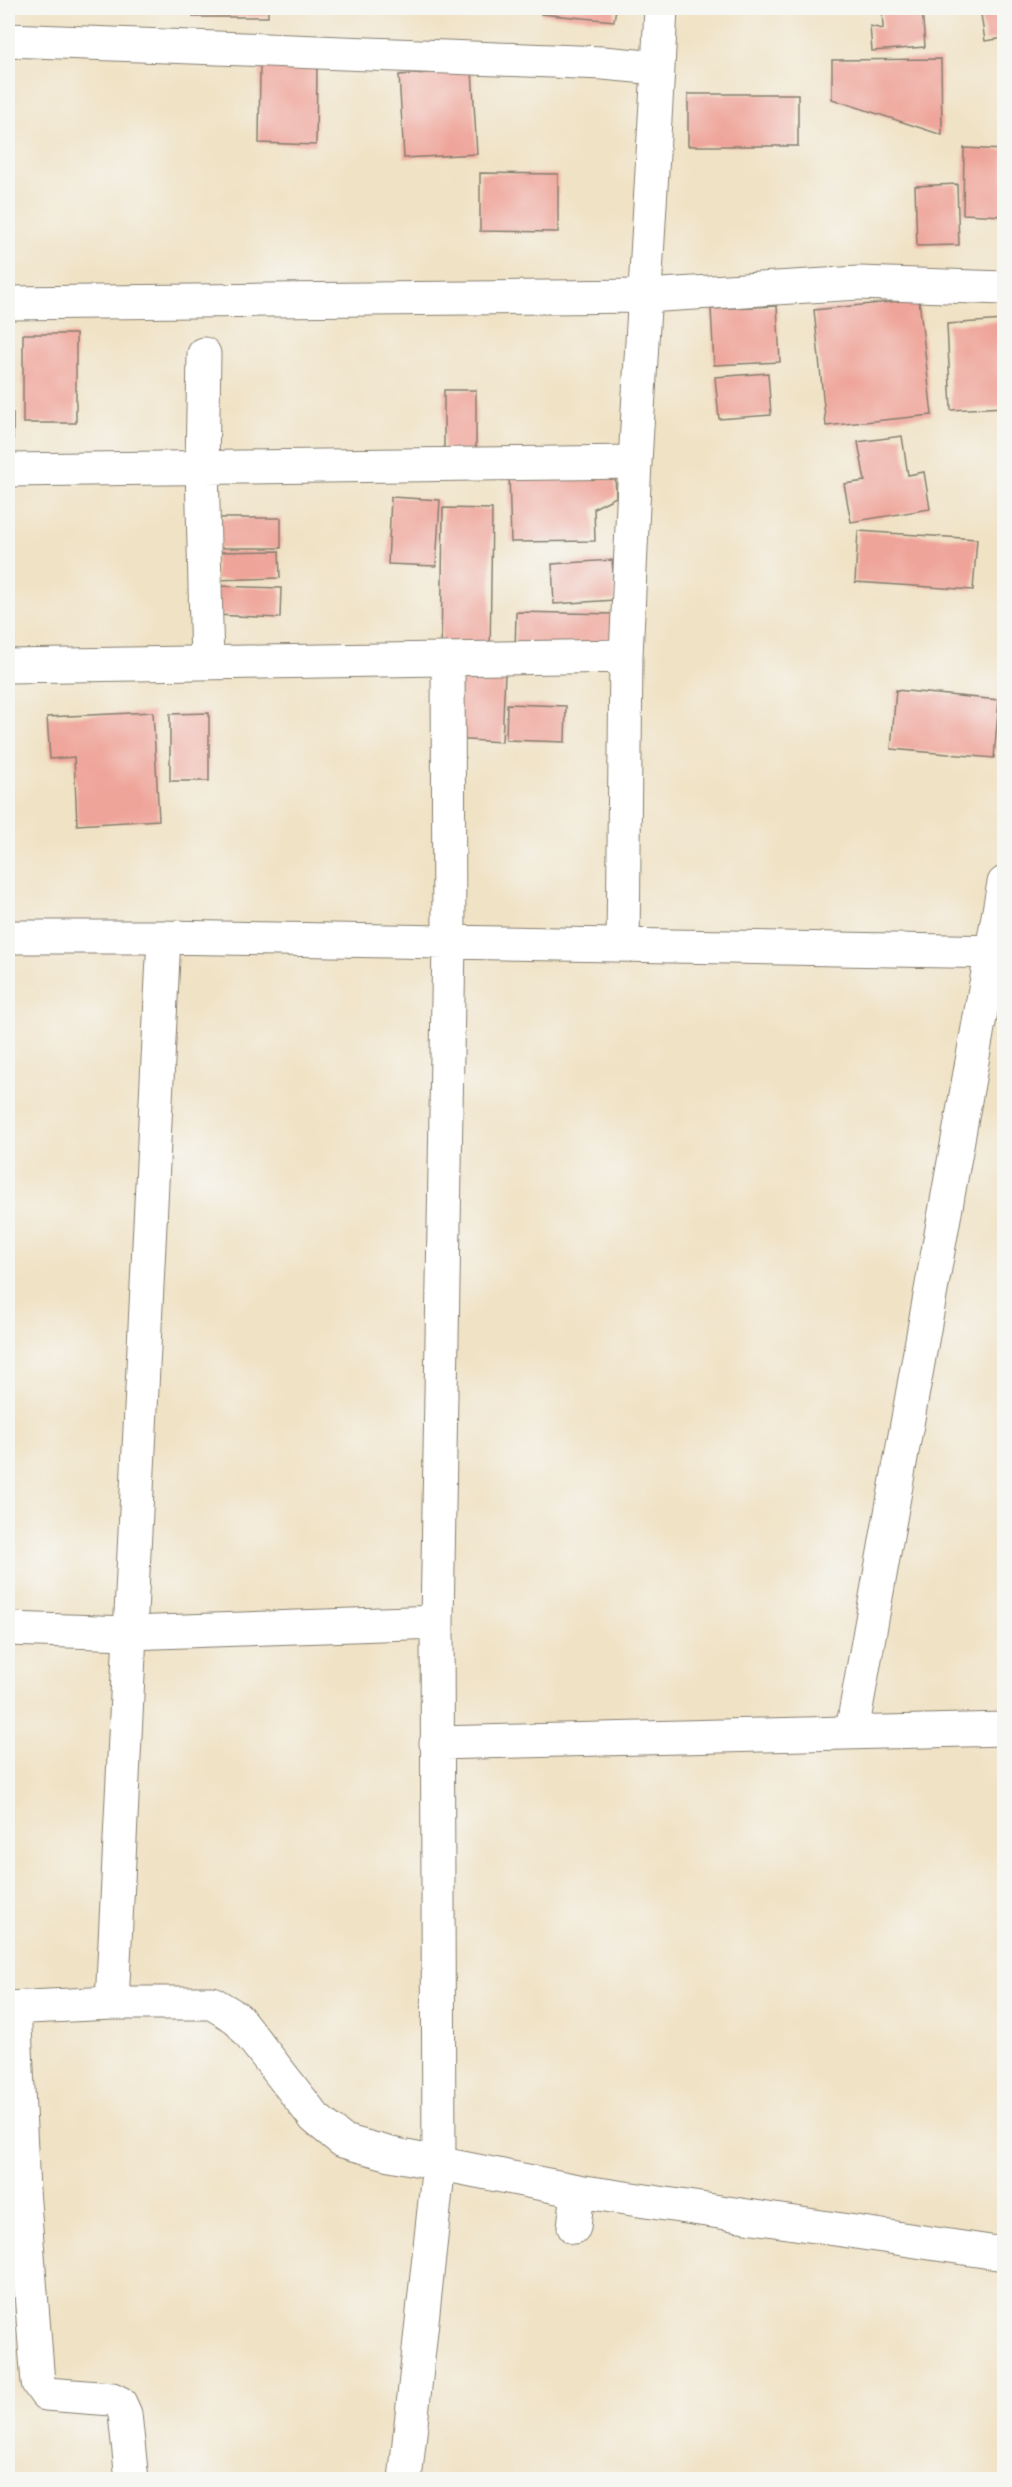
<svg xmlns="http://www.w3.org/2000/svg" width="1012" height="2487" font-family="Caveat,sans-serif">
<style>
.building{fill:#efa49a}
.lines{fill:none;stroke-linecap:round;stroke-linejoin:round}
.minor-casing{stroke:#867f70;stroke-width:35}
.minor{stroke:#fff;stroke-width:33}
</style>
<rect width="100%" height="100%" fill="#f6f6f2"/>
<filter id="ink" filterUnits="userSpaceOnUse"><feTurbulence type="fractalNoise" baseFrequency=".0167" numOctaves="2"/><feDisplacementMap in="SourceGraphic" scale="12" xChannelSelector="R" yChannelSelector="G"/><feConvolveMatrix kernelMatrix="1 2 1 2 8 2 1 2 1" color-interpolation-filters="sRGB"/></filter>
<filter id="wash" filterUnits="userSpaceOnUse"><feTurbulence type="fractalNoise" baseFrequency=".008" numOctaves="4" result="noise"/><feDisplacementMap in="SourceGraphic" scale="24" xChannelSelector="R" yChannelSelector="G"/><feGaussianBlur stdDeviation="1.35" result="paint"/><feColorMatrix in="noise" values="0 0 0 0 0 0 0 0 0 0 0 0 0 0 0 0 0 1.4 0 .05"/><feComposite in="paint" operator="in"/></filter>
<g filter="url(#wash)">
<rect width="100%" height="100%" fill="#f0e2c5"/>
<g id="blocks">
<path class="building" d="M193,8h75v9h-75z
M542,8h74l-2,13 -73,-7z
M882,8h40l3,39 -53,4 -2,-25 13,3z
M980,8h24v30l-19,3z
M941,59l1,76 -110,-36v-39z
M260,66l57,1 -1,78 -57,-2z
M472,70l5,84 -73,4 -5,-83z
M688,94h110v52h-110z
M964,148l40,2v66l-41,-2z
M480,173l78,1v58l-78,-1z
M957,184l2,61 -42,1 -2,-60z
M919,299l13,116 -106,11 -12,-116z
M777,306l3,56 -66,3 -3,-56z
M1004,320v87l-53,3 -4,-86z
M23,334h53v89h-53z
M768,373l3,42 -52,4 -4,-42z
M444,390h32v62h-32z
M8,413h5v45h-5z
M902,436l6,39 16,-3 6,37 -79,13 -7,-38 21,-3 -7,-39z
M615,472l1,25 -22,11 1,33 -84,1 -2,-68z
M391,497l49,3 -4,66 -48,-2z
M443,508l49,1 -2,147 -49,-1z
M219,518h62v30h-62z
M858,531l119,8 -4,51 -118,-8z
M279,551l1,27 -64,2 -1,-28z
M612,560l3,40 -61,4 -2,-40z
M216,586l65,2 -1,30 -65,-3z
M516,612l99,2 -1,40 -99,-2z
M454,670l51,3 -3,69 -51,-3z
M896,690l103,10 -5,58 -103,-9z
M507,704l59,2 -1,36 -59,-2z
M153,712l6,108 -82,5 -3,-68 -24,2 -3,-42z
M209,713v68h-39v-67z"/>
</g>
</g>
<g filter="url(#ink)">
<use href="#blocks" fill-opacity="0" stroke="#867f70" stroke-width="1.5"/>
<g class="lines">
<defs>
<path id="minor" d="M8,40l595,23 55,5 -23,394 -9,194 -3,289
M658,68l3,-60
M8,303l637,-7 214,-13 145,5
M204,354l-2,113 5,196
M8,470l627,-8
M8,666l618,-10
M8,937h156l840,15
M8,1629l121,4 308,-11
M852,1731l152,-848
M436,1743l568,-14
M112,2003l52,-1066
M8,2008l104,-5h100l25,15 78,100 28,23 48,13 187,37 426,63
M14,2008l9,182 15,193 8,11 66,5 8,4 5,11 7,66
M574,2227l4,-36
M405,2480l34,-317 -2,-541 12,-680 -1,-283"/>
</defs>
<use href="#minor" class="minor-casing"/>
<use href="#minor" class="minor"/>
</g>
</g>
<rect width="1012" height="2487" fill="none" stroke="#f6f6f2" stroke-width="30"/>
</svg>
